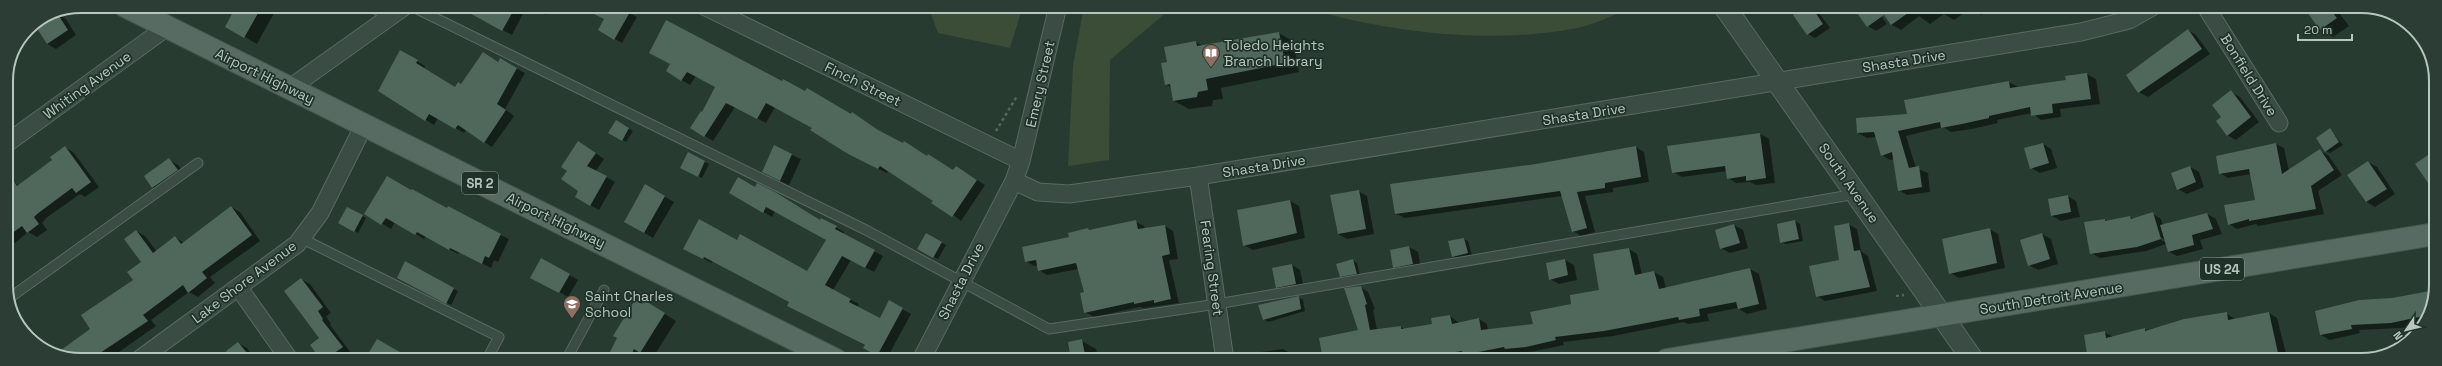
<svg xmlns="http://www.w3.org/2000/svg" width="2442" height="366" font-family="'Space Grotesk',sans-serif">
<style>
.green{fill:#3b4c37}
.shadow{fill:#0007;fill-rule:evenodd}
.building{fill:#50675c}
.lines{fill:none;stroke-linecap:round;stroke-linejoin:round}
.service-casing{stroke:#586a61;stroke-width:11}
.minor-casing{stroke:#586a61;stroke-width:19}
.tertiary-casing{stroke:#586a61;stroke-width:23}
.primary-casing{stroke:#46584f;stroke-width:24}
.path{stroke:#566958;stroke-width:2.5;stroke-dasharray:3 3;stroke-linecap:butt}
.service{stroke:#3a4c43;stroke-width:9}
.minor{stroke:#3a4c43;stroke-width:17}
.tertiary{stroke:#3a4c43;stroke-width:21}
.primary{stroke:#586b62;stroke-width:22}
.labels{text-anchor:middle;stroke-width:3.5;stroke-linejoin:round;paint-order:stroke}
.shield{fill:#1f3128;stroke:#899a92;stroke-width:1}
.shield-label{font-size:13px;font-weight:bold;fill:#b6c7bf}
.poi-label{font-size:14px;fill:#b6c7bf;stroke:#1f3128;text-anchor:start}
.street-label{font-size:14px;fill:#b6c7bf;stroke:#1f3128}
.rim{fill:none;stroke:#b6c7bf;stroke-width:2}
</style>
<rect width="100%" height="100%" fill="#273b31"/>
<path class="green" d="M928,6h95l-13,42 -72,-15z
M1084,6h90l-64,54 -1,100 -41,6 5,-100z
M1296,6h339c-20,8 -42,20 -63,23 -90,16 -188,2 -276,-23z"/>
<path class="shadow" d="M237,6h41l-21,38 -31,-18z
M463,6h64l-15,29 -50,-27z
M528,6h22l-4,9z
M616,6l21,11 -15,26 -23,-13z
M1793,6h21l16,22 -15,10 -7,-4 -13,-19 2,-2z
M1874,6l13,18 -11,7 -8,-5z
M1879,6l114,1 -12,8 -10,-7 -17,12 -10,-6 -14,10 -11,-8 -18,14 -9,-5z
M2001,7h9l-4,2z
M2316,7h31l-7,7 9,12 -16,11 -13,-7 -12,-18z
M57,14l9,5 10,16 -20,14 -9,-5z
M2188,30l8,5 14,19 -62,43 -9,-5z
M1279,33l15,9 5,30 -78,16 2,11 -10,1 -1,6 -23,3 -15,-8 -2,-13 -6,-4 2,-21 28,-21 7,4z
M401,51l24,15 -1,3 32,19 44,-28 25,13 -20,36 9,7 -22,31 -26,-17 -2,3 -26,-15 -4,7 -55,-35z
M671,64l212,70 71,37 11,1 20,13 -24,36 -27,-21 -46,-29 -1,2 -39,-19 -35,-26 -38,-21 -9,16 -31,-16 -22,34 -8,-5 -2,-22 13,-27 -20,-11 -6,9 -23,-14z
M2087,74l9,5 4,25 -40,5 1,8 -20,3 -9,-7 -35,7 1,3 -26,6 -21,3 -8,-5 -37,9 10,32 12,5 2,19 -23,3 -8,-5 -5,-31 -4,1 -8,-5 -6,-18 -9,1 -9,-5 50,-18 -3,-15 104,-18 9,5 49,-6v-4z
M2231,92l9,5 19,25 -23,18 -9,-5 -5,-18z
M616,122l17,9 -7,11 -16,-9z
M2330,130l13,15 -13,8 -4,-2z
M1760,134l9,5 6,44 -19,2 -6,-3 -14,1 -8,-5 -1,-7 -45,6 -9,-5z
M2043,144l8,5 6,19 -17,5 -9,-5z
M2276,144l8,4 5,23 31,-20 8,4 14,20 -24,16 6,23 -66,12 -2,-2 -19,5 -8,-5 27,-24 -5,-26 -23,4 -8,-5z
M65,147l9,6 25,34 -14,10 -5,-3 -34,24 -4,5 5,7 -10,7 -9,-5 -13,11 -3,-2 -4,3 -1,-55 8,-6 4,3 35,-26z
M587,147l17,12 -8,12 19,11 -16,28 -23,-13 4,-7z
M775,147l26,12 -12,26 -17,-8z
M1636,147l8,5 5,30 -36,6v4l-28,4 10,36 -14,4 -8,-5 -11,-35 -157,22 -9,-4z
M689,154l20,10 -7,14 -16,-8z
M169,160l9,5 8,10 -24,18 -9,-5 -8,-12z
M2368,162l9,5 18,27 -20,13 -8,-5 -19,-27z
M2190,167l9,5 5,15 -17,7 -9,-5z
M645,186l29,16 -21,36 -28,-17z
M1358,191l9,5 7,38 -27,5 -9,-5z
M412,192l97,47 -11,23 -4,-2 -3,8 -32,-16 -1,2 -32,-18 -2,3 -29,-17 -4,7 -26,-16z
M730,193l91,28 1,-2 22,13 -1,2 40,22 -9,16 -23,-12 -18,30 26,14 -2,4 23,11 9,-17 22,12 -25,46 -13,-7 -7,-7 -69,-36 -7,-8 -77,-41 -1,2 -19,-10 45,-12 70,31 19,-32 -52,-29 -3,6z
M2067,196l9,5 4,16 -19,4 -9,-5 -3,-16z
M1290,201l9,5 6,32 -52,12 -9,-5z
M231,207l9,5 20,29 -50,36 5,6 -17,14 -9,-5 -38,28 5,6 -47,33h-38l-19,-8 3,-3 6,4 31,-23 43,-48 7,-19 -6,-31 9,5 12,16 19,-14 8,5z
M348,208l18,10 -8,15 -18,-10z
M2153,214l8,5 2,7 44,-12 9,5 6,15 -22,6 3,9 -26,7 -9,-5 -2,-7 -20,7 -46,7 -9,-5 14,-33 3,2 22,-5 4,2zM2157,235l8,5v2l-9,-5z
M1795,221l5,3 3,17 -17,3 -5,-2z
M1136,222l8,4 1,3 20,-3 8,5 5,28 -9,1 10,43 -36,5 -3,-1 -46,10 -9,-5 1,-19 -7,-24 -32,6 -8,-5 -1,-5 -4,1 -8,-5 62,-32 3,1z
M1848,224l9,5 4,22 7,5 9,35 -52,10 -8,-5 23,-35z
M1734,225l9,5 5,18 -18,5 -9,-5z
M1989,229l9,5 7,34 -46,10 -9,-5z
M926,234l20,11 -8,14 -20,-10z
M2042,234l9,5 7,25 -20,6 -9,-5z
M1464,239l4,2 4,14 -15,4 -5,-3 -3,-14z
M1409,247l9,5 3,17 -18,3 -9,-5z
M1629,249l8,5 5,20 12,-2 9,5 3,11 84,-19 9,5 8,35 -20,5 -9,-6 -31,6 2,7 -21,3 -4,-2 -71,14 -50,6 1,3 -29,6 -21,3 -4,-2 -38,7 -5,-3 -21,4h-122l35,-29 1,-44 8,5 7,17 -2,1 4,20 24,-3 5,3 27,-5 17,-9 9,7 20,-4 8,5 1,7 46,-6 66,-34z
M541,259l37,21 -10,17 -36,-20z
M1352,260l5,3 3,13 -15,3 -4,-3z
M1565,260l9,5 3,15 -18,4 -9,-5z
M1292,265l8,5 4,19 -19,3 -8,-5z
M398,277l56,12 4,2 -7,14z
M301,279l9,5 21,29 -5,3 5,8 -1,1 21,28 -9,6h-21l-10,-14 9,-6z
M2435,291l-15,33 -19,4 -42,2 1,3 -30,7 -9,-5 72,-36z
M1299,297l4,3 2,11 -37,11 -4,-3z
M642,305l13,3 21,13 -24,38 -7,-4 -2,5h-36z
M2226,313l10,7 33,-7 8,5 10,39 -12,3 -14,-2 -13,2h-159l15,-28 9,5z
M377,341l32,18h-43z
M1082,341l14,8 3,11h-27z
M238,343l9,5 8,11h-21l-6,-8z
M1283,349l9,5 1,6h-31l-1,-8z
M2049,357l5,3h-10z"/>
<path class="building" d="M236,6h26l-18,32 -19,-11z
M457,6h59l-14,25z
M578,6h43l9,6 -16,28 -16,-10 6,-11z
M1805,6h6l12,18 -16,11 -14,-20z
M1852,6h66l-27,19 -7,-10 -17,12z
M2315,7h13l9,11 -17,12 -13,-18z
M57,13l11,17 -21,14 -11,-17z
M666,20l116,61 1,-2 22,12 2,-3 44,26 1,-2 26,18 25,13 1,-2 23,15 1,-2 25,16 3,-4 21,14 -25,37 -21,-14 2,-2 -53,-35 -2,3 -30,-15 -38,-24 2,-2 -46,-25 -9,16 -31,-16 -22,34 -14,-9 11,-17 1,1 13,-25 -28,-15 -6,9 -15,-10 4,-7 -21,-11z
M2188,29l14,20 -64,44 -12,-18z
M1279,32l6,31 -79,16 2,11 -10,2 -1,5 -24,4 -3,-17 -5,1 -4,-22 6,-1 -3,-15 32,-6 1,5z
M400,50l18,10 -2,3 39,24 3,-5 3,2 22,-32 15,10 2,-4 17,10 -20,36 9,6 -22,33 -26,-18 -3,4 -26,-15 -4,7 -47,-30z
M2087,73l4,26 -39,5 1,9 -22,3 -1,-9 -41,9v2l-27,6 -21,4 -1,-6 -42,9 11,37 10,-2 3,21 -24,4 -6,-39 -11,4 -7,-24 -17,1 -1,-15 51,-4 -3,-14 105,-19 1,7 56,-8 -1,-4z
M2231,90l20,27 -24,19 -11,-15 5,-4 -9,-12z
M616,120l13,8 -7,13 -14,-8z
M2330,128l9,14 -14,10 -9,-14z
M1760,133l6,45 -20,3v-5l-19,3 -2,-13 -53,7 -5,-27z
M578,141l18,12 -9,13 20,10 -17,30 -15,-9 3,-6 -17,-12 6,-8 -6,-4z
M2043,143l6,20 -19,6 -6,-21z
M2276,143l6,31 38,-25 14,21 -23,16 5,23 -67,12v-2l-21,6 -4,-20 31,-5 -6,-31 -30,5 -3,-18z
M774,145l18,9 -12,27 -18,-9z
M65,146l26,36 -15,11 -4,-5 -35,26 -3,3 5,7 -12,9 -5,-7 -14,10 -1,-64 10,14 35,-26 -2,-3z
M1636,146l5,31 -36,6v5l-28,4 10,36 -15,4 -12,-41 -165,23 -5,-30 146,-20z
M2435,150v43l-20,-29z
M688,152l17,9 -7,16 -18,-9z
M169,158l9,12 -26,18 -8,-12z
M2368,161l19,28 -21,13 -19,-27z
M2190,166l6,16 -19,8 -6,-17z
M387,176l24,14 1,-1 35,19 1,-2 53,28 -12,24 -4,-2 -3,8 -32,-16 -1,2 -32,-18 -2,3 -29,-17 -5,7 -17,-11z
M738,177l17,10 2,-4 18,9 45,28 1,-2 16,8 -2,3 40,21 -10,18 -23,-12 -17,29 26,14 -2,3 31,16 9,-18 14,8 -26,48 -14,-8 2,-3 -78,-39 2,-4 -85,-45 -1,2 -20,-10 16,-30 38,21 3,-6 67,37 19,-31 -60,-33 -3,6 -34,-20z
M645,184l20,12 -21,37 -20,-11z
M1359,190l7,39 -28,5 -8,-39z
M2068,195l3,17 -20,4 -3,-17z
M1290,200l7,33 -54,13 -6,-36z
M231,206l21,29 -50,37 5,6 -19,15 -5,-8 -40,30 5,6 -57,38h-20l-14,-6 33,-24 -9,-14 52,-35 -6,-8 14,-10 -17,-23 12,-9 17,23 22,-17 6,8z
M347,207l16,8 -9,17 -16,-9z
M2153,212l8,27 -24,8 -47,7 -6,-32 21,-3v2l25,-5 1,3z
M2207,213l6,16 -21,6 2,10 -26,7 -8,-27z
M1136,220l2,9 27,-4 5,29 -8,2 9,43 -17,4v-3l-20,4v-2l-50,11 -4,-20 4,-1 -8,-29 -38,8 -2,-11 -11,2 -3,-15 47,-10 -1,-4 20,-5 1,2z
M1795,220l4,19 -19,4 -3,-19z
M1849,223l5,28 6,-1 10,37 -54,10 -7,-31 30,-6 -5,-34z
M1734,224l6,19 -20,6 -5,-19z
M1990,228l7,35 -48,11 -7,-35z
M926,233l16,9 -9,16 -16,-9z
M2042,233l8,26 -22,7 -8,-26z
M1464,238l4,15 -16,4 -4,-16z
M1409,246l4,18 -20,4 -3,-18z
M1629,248l6,27 19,-4 5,18 91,-21 9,36 -21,5 -2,-7 -37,7 1,7 -21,4 -1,-3 -74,14 -49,6 1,3 -30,7 -21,2 -1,-2 -41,8 -1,-4 -30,5 1,4h-21v-2l-14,2h-75l-4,-22 39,-8 -14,-42 17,-2 6,18 -2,1 5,25 31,-4v3l31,-5 -1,-6 19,-3 2,9 27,-6 2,12 52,-6 -3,-12 41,-8 -1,-9 29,-5 -6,-36z
M541,258l29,16 -11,19 -29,-15z
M1353,259l4,15 -17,3 -4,-13z
M1565,259l3,16 -19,5 -3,-17z
M405,261l49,27 -8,16 -49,-26z
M1292,264l4,20 -20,4 -4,-20z
M301,278l22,29 -5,4 5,8 -1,1 21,27 -17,12h-6l-10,-14 9,-7 -35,-47z
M2435,290l-11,26 -33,7 -40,2 1,4 -32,6 -5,-24 44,-11 33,-2z
M1299,296l2,13 -38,11 -5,-15z
M635,300l7,4 2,-4 21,13 -25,40 -6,-4 -5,11h-23l11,-22 -4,-2z
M2227,312l1,8 41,-8 9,41 -20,4 -1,-5 -29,5 1,3h-141l-4,-25 21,-4 1,7 39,-10v3l39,-12z
M377,339l35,20h-47z
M1082,339l4,21h-15l-3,-18z
M238,342l14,17h-19l-7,-8z"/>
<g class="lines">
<defs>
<path id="service" d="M369,6l21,11
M411,6l455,224 183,99 168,-25 639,-110
M301,238l198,99 -12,22
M8,299l190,-136
M566,360l38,-70"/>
<path id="minor" d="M704,6l317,155
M2206,7l73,116
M290,88l115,-82
M7,143l160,-116
M1198,176l27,184
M1014,181l24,11 31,2 129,-18 883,-144 48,-12 23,-13
M239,288l50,71
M140,359l157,-115 23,-31 44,-88
M921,360l93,-179 7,-20 37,-155"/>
<path id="tertiary" d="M1724,6l249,354"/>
<path id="primary" d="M125,6l711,354
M1667,360l768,-126"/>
</defs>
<use href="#service" class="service-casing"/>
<use href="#minor" class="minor-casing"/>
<use href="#tertiary" class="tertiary-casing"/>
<use href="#primary" class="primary-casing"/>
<path class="path" d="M996,131l21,-35
M1896,296l8,-1"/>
<use href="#service" class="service"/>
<use href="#minor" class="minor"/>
<use href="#tertiary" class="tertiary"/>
<use href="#primary" class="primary"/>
</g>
<defs>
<symbol id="library-pin" viewBox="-11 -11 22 30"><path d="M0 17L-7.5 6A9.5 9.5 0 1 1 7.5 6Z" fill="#8d6e63" stroke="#1f3128"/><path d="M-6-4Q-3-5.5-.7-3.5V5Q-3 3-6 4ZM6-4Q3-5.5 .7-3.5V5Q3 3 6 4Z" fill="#fff"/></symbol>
<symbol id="school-pin" viewBox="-11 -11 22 30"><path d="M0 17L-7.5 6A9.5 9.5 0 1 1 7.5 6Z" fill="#8d6e63" stroke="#1f3128"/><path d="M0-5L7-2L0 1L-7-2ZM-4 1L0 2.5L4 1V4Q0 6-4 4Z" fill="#fff"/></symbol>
</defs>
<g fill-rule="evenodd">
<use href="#library-pin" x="1201" y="43" width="20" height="27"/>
<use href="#school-pin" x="562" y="294" width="20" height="27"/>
</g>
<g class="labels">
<g class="shield">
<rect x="462" y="172" width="36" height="22" rx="3"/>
<rect x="2200" y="258" width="44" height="22" rx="3"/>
</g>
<g class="shield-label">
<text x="480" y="188">SR 2</text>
<text x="2222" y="274">US 24</text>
</g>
<g class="poi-label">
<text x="1224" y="50">Toledo Heights<tspan x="1224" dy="16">Branch Library</tspan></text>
<text x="585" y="301">Saint Charles<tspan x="585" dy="16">School</tspan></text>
</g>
<g class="street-label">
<text transform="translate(1904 61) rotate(-9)" y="5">Shasta Drive</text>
<text transform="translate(2249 75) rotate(58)" y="5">Bonfield Drive</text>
<text transform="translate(265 76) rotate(26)" y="5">Airport Highway</text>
<text transform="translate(863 84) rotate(26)" y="5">Finch Street</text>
<text transform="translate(1040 84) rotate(-77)" y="5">Emery Street</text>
<text transform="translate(87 85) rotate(-36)" y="5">Whiting Avenue</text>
<text transform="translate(1584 114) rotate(-9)" y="5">Shasta Drive</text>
<text transform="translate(1264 166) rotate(-9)" y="5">Shasta Drive</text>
<text transform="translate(1849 183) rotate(55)" y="5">South Avenue</text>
<text transform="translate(556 220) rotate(26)" y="5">Airport Highway</text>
<text transform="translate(1212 268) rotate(82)" y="5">Fearing Street</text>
<text transform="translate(961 281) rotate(-63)" y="5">Shasta Drive</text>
<text transform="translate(244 282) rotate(-37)" y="5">Lake Shore Avenue</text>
<text transform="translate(2051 298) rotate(-9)" y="5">South Detroit Avenue</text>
</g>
</g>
<path d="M0 0H2442V366H0ZM81 13H2361A68 68 0 0 1 2429 81V285A68 68 0 0 1 2361 353H81A68 68 0 0 1 13 285V81A68 68 0 0 1 81 13Z" fill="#2b3d34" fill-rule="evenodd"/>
<path class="rim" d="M81 13H2361A68 68 0 0 1 2429 81V285A68 68 0 0 1 2361 353H81A68 68 0 0 1 13 285V81A68 68 0 0 1 81 13Z"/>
<g transform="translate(2406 330) rotate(235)" stroke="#1f3128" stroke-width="3" paint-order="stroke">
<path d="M0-3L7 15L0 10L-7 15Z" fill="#b6c7bf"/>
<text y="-6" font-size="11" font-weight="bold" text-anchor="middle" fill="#b6c7bf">N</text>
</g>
<path d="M2298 34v6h54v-6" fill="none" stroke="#b6c7bf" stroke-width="2"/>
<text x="2304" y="34" font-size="12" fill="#b6c7bf" stroke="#1f3128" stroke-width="3" paint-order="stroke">20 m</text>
</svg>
